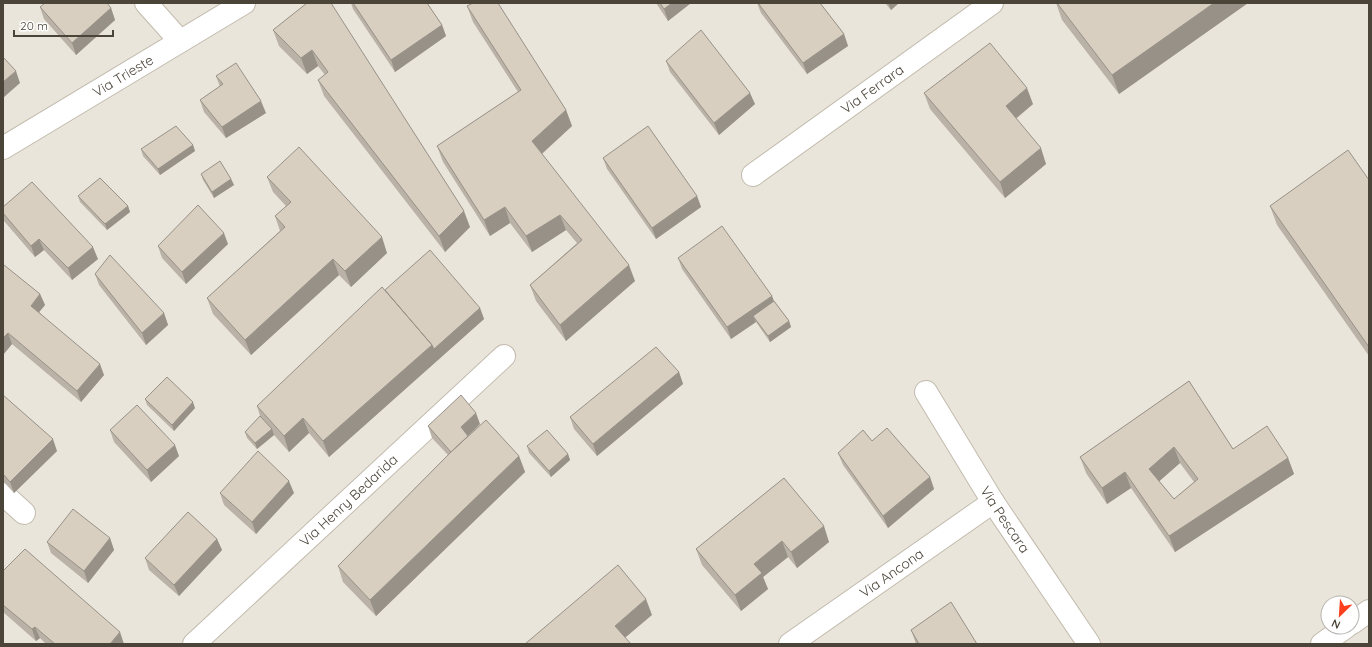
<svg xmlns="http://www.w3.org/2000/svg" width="1372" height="647" font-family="Quicksand,sans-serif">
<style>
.residential{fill:#eae5da;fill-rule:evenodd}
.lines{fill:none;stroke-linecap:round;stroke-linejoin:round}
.minor-casing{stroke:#c2bbae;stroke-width:24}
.minor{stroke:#fff;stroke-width:22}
.wall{fill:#bab2a6;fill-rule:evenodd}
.shaded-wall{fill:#979187}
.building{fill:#d8cfc1;stroke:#979187;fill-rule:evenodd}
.labels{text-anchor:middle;stroke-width:3;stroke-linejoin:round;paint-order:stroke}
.street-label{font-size:14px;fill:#4b4439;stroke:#fff}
</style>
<rect width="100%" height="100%" fill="#f6f3ec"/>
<path class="residential" d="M3,3h1366v641h-1366zM1328,603h24v24h-24z"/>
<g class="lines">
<defs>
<g id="minor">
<path d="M146,3l34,38"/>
<path id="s1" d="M3,148l241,-145"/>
<path id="s2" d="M753,175l239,-172"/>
<path id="s3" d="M926,392l67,110 96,142"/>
<path d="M3,494l21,19"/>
<path d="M1352,623l17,-12"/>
<path id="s4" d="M194,644l310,-288"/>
<path id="s5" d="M790,644l203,-142"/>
<path d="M1322,644l24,-17"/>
</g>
</defs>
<use href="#minor" class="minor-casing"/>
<use href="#minor" class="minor"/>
</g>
<path class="wall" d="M307,3l163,224 -25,25 -121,-156 -6,-16 7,-5 -7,-9 -11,8 -28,-28 -6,-16z
M351,3h76l15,22 4,11 -51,36 -42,-63z
M656,3h35l-23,18z
M757,3h63l24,31 4,12 -41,28 -46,-61z
M885,3h14l-8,7z
M1056,3h192l-129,91 -57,-74z
M467,6l99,104 6,16 -30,28 93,127 -69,60 -30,-40 -6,-16 47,-42 -11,-13 -34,22 -22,-29 -20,13 -47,-74 -6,-16 81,-54 -45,-70z
M40,7l71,1 4,12 -39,35 -32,-36z
M666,61l89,43 -36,31 -49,-63z
M216,76l50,37 -40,25 -22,-26 -4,-12 20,-13z
M924,93l109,11 -17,15 30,45 -41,34 -75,-89z
M193,145l2,6 -35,24 -17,-19 -2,-7z
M603,158l94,38 4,11 -45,32 -49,-70z
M201,174l30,5 3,6 -20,13 -11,-18z
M267,177l120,76 -36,34 -12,-12 -88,80 -38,-41 -6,-16 73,-67 -5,-15 11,-10 -13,-14z
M1369,180v176l-92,-131 -7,-19z
M78,196l50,10 2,6 -23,18 -27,-28z
M3,207l95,52 -26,21 -28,-30 -9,7 -31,-36 -1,-3z
M228,244l-42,40 -24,-26 -4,-12z
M678,258l94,38 2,5 15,20 2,6 -21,15 -14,-20 -25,17 -49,-70z
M3,266l37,28 5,11 -6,7 65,63 -23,27 -69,-58 -9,11z
M95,274l69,39 4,12 -22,20 -47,-60z
M385,290l95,18 4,11 -155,138 -20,-24 -20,19 -15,-17 -17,14 -10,-11 -2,-6 15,-16 -3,-10z
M679,372l4,12 -86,72 -23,-27 -4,-12z
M1189,381l44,68 55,9 6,16 -119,78 -44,-64 -24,16 -21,-31 -6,-16zM1180,463l14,19 -20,17 -15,-18z
M3,395l54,56 -43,42 -11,-12z
M145,399l50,9 -21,23 -27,-26z
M480,424l-12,12 51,20 6,16 -149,144 -33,-34 -5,-16 110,-111 -16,-17 -4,-12z
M110,430l69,26 -28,26 -37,-40z
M872,441l58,36 4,12 -46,39 -45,-63 -5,-12z
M527,446l41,8 2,6 -19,17 -22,-24z
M784,478l45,64 -32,26 -9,-11 -25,20 5,12 -27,22 -39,-46 -6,-16z
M220,493h74l-38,41 -32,-29z
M110,538l4,12 -26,33 -37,-30 -4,-11z
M217,539l5,11 -43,46 -30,-26 -4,-12z
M3,571l121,73h-78l-6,-6 -4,3 -33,-29z
M911,630l66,14h-61l-1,-3z"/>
<path class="shaded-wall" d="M672,3h19l-23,18 -4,-12z
M888,3h11l-8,7z
M1214,3h34l-129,91 -7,-19z
M111,8l4,12 -39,35 -4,-12z
M442,25l4,11 -51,36 -4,-12z
M844,34l4,12 -41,28 -4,-11z
M312,50l6,16 -11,8 -6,-16z
M16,71l4,12 -17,15v-16z
M1027,88l6,16 -22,18 -5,-16z
M750,93l5,11 -36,31 -5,-12z
M261,101l5,12 -40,25 -4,-11z
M566,110l6,16 -34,31 -6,-16z
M193,145l2,6 -35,24 -2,-6z
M1041,148l5,16 -41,34 -5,-16z
M231,179l3,6 -20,13 -2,-6z
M697,196l4,11 -45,32 -4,-11z
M128,206l2,6 -23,18 -2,-6z
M505,207l5,16 -20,13 -6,-16z
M464,211l6,16 -25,25 -6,-16z
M560,215l6,15 -34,22 -6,-16z
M224,233l4,11 -42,40 -4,-12z
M382,237l5,16 -36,34 -6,-16z
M39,239l5,11 -9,7 -4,-11z
M93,247l5,12 -26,21 -4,-12z
M333,259l6,16 -88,80 -6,-15z
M629,265l6,16 -69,60 -6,-16z
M40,294l5,11 -10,12 -4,-11z
M772,296l4,11 -23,9 3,6 -25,17 -4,-12z
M480,308l4,11 -155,138 -6,-16 109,-96z
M164,313l4,12 -22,20 -4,-12z
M789,321l2,6 -21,15 -2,-6z
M8,333l4,11 -9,11v-17z
M100,364l4,11 -23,27 -4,-11z
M679,372l4,12 -86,72 -4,-12z
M193,402l2,6 -21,23 -2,-6z
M476,413l4,11 -15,15 -4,-12z
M303,418l6,15 -20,19 -5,-16z
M272,429l2,6 -17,14 -2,-6z
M53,439l4,12 -43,42 -4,-11z
M175,445l4,11 -28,26 -4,-12z
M1174,447l6,16 -25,22 -6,-16z
M568,454l2,6 -19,17 -2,-6z
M519,456l6,16 -149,144 -6,-16z
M1288,458l6,16 -119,78 -6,-16z
M1125,472l6,16 -24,16 -5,-16z
M930,477l4,12 -46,39 -5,-12z
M289,481l5,12 -38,41 -4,-12z
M824,526l5,16 -32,26 -6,-16z
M110,538l4,12 -26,33 -4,-12z
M217,539l5,11 -43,46 -5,-11z
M782,541l6,16 -25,20 5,12 -27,22 -6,-16 19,-31z
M646,599l6,16 -32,27 -5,-16z
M35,627l5,11 -4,3 -4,-12z
M120,632l4,12h-14z"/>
<path class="building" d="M45,3h62l4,5 -39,35 -32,-36z
M307,3h24l133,208 -25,25 -121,-156 10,-8 -16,-22 -11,8 -28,-28z
M353,3h74l15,22 -51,35z
M473,3h25l68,107 -34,31 97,124 -69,60 -30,-40 52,-45 -22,-25 -34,21 -21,-29 -21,13 -47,-74 84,-56 -54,-84z
M660,3h12l-8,6z
M758,3h62l24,31 -41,29z
M1057,3h157l-102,72z
M701,30l49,63 -36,30 -48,-62z
M990,43l37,45 -21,18 35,42 -41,34 -76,-89z
M3,57l13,14 -13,11z
M236,63l25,38 -39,26 -22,-27 23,-16 -7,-8z
M176,126l17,19 -35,24 -17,-20z
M648,126l49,70 -45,32 -49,-70z
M299,147l83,90 -37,34 -12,-12 -88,81 -38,-42 78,-71 -10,-11 16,-14 -24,-25z
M1348,150l21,30v167l-99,-141z
M220,161l11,18 -19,13 -11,-18z
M100,178l28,28 -23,18 -27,-28z
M32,182l61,65 -25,21 -29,-29 -8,7 -28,-33v-6z
M198,205l26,28 -42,39 -24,-26z
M722,226l50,70 -45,31 -49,-69z
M430,250l50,58 -46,41 -2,-4 -47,-55z
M110,255l54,58 -22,20 -47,-59z
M4,265l36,29 -9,12 69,58 -23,27 -69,-58 -5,5v-72z
M382,287l50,58 -109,96 -20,-23 -19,18 -27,-30z
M774,301l15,20 -21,15 -15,-20z
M656,347l23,25 -86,72 -23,-27z
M167,377l26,25 -21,23 -27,-26z
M1189,381l44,68 34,-23 21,32 -119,78 -44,-64 -23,16 -22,-31zM1174,447l24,32 -24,20 -25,-30z
M3,395l50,44 -43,43 -7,-8z
M461,395l15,18 -15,14 7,9 -17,16 -23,-26z
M137,405l38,40 -28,25 -37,-40z
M260,416l12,13 -17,14 -10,-11z
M486,420l33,36 -149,144 -32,-34 114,-115z
M887,428l43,49 -47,39 -45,-63 25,-23 9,11z
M547,430l21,24 -19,17 -22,-25z
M258,451l31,30 -37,41 -32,-29z
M784,478l40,48 -33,26 -9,-11 -28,23 8,9 -27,22 -39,-46z
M73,509l37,29 -26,33 -37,-29z
M188,512l29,27 -43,46 -29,-27z
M25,549l95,83 -10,12h-55l-20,-17 -3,2 -29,-24v-34z
M618,565l28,34 -31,27 16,18h-106z
M951,602l26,42h-58l-8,-14z"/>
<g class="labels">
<g class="street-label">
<text dy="5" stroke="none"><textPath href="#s1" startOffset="140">Via Trieste</textPath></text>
<text dy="5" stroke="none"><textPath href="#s2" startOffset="147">Via Ferrara</textPath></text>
<text dy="5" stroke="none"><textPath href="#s4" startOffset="211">Via Henry Bedarida</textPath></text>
<text dy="5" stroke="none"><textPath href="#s3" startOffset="150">Via Pescara</textPath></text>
<text dy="5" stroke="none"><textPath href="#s5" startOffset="124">Via Ancona</textPath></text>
</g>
</g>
<rect width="1372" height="647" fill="none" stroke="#4b4439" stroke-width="8"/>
<g transform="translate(1340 615) rotate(205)"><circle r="19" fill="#ffffff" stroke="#b7b4b0"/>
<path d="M0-3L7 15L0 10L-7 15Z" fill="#fc3f1d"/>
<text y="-6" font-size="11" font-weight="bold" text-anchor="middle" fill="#4b4439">N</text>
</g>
<path d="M14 30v6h99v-6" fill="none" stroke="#4b4439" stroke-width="2"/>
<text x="20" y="30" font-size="12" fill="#4b4439" stroke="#ffffff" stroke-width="3" paint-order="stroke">20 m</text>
</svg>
